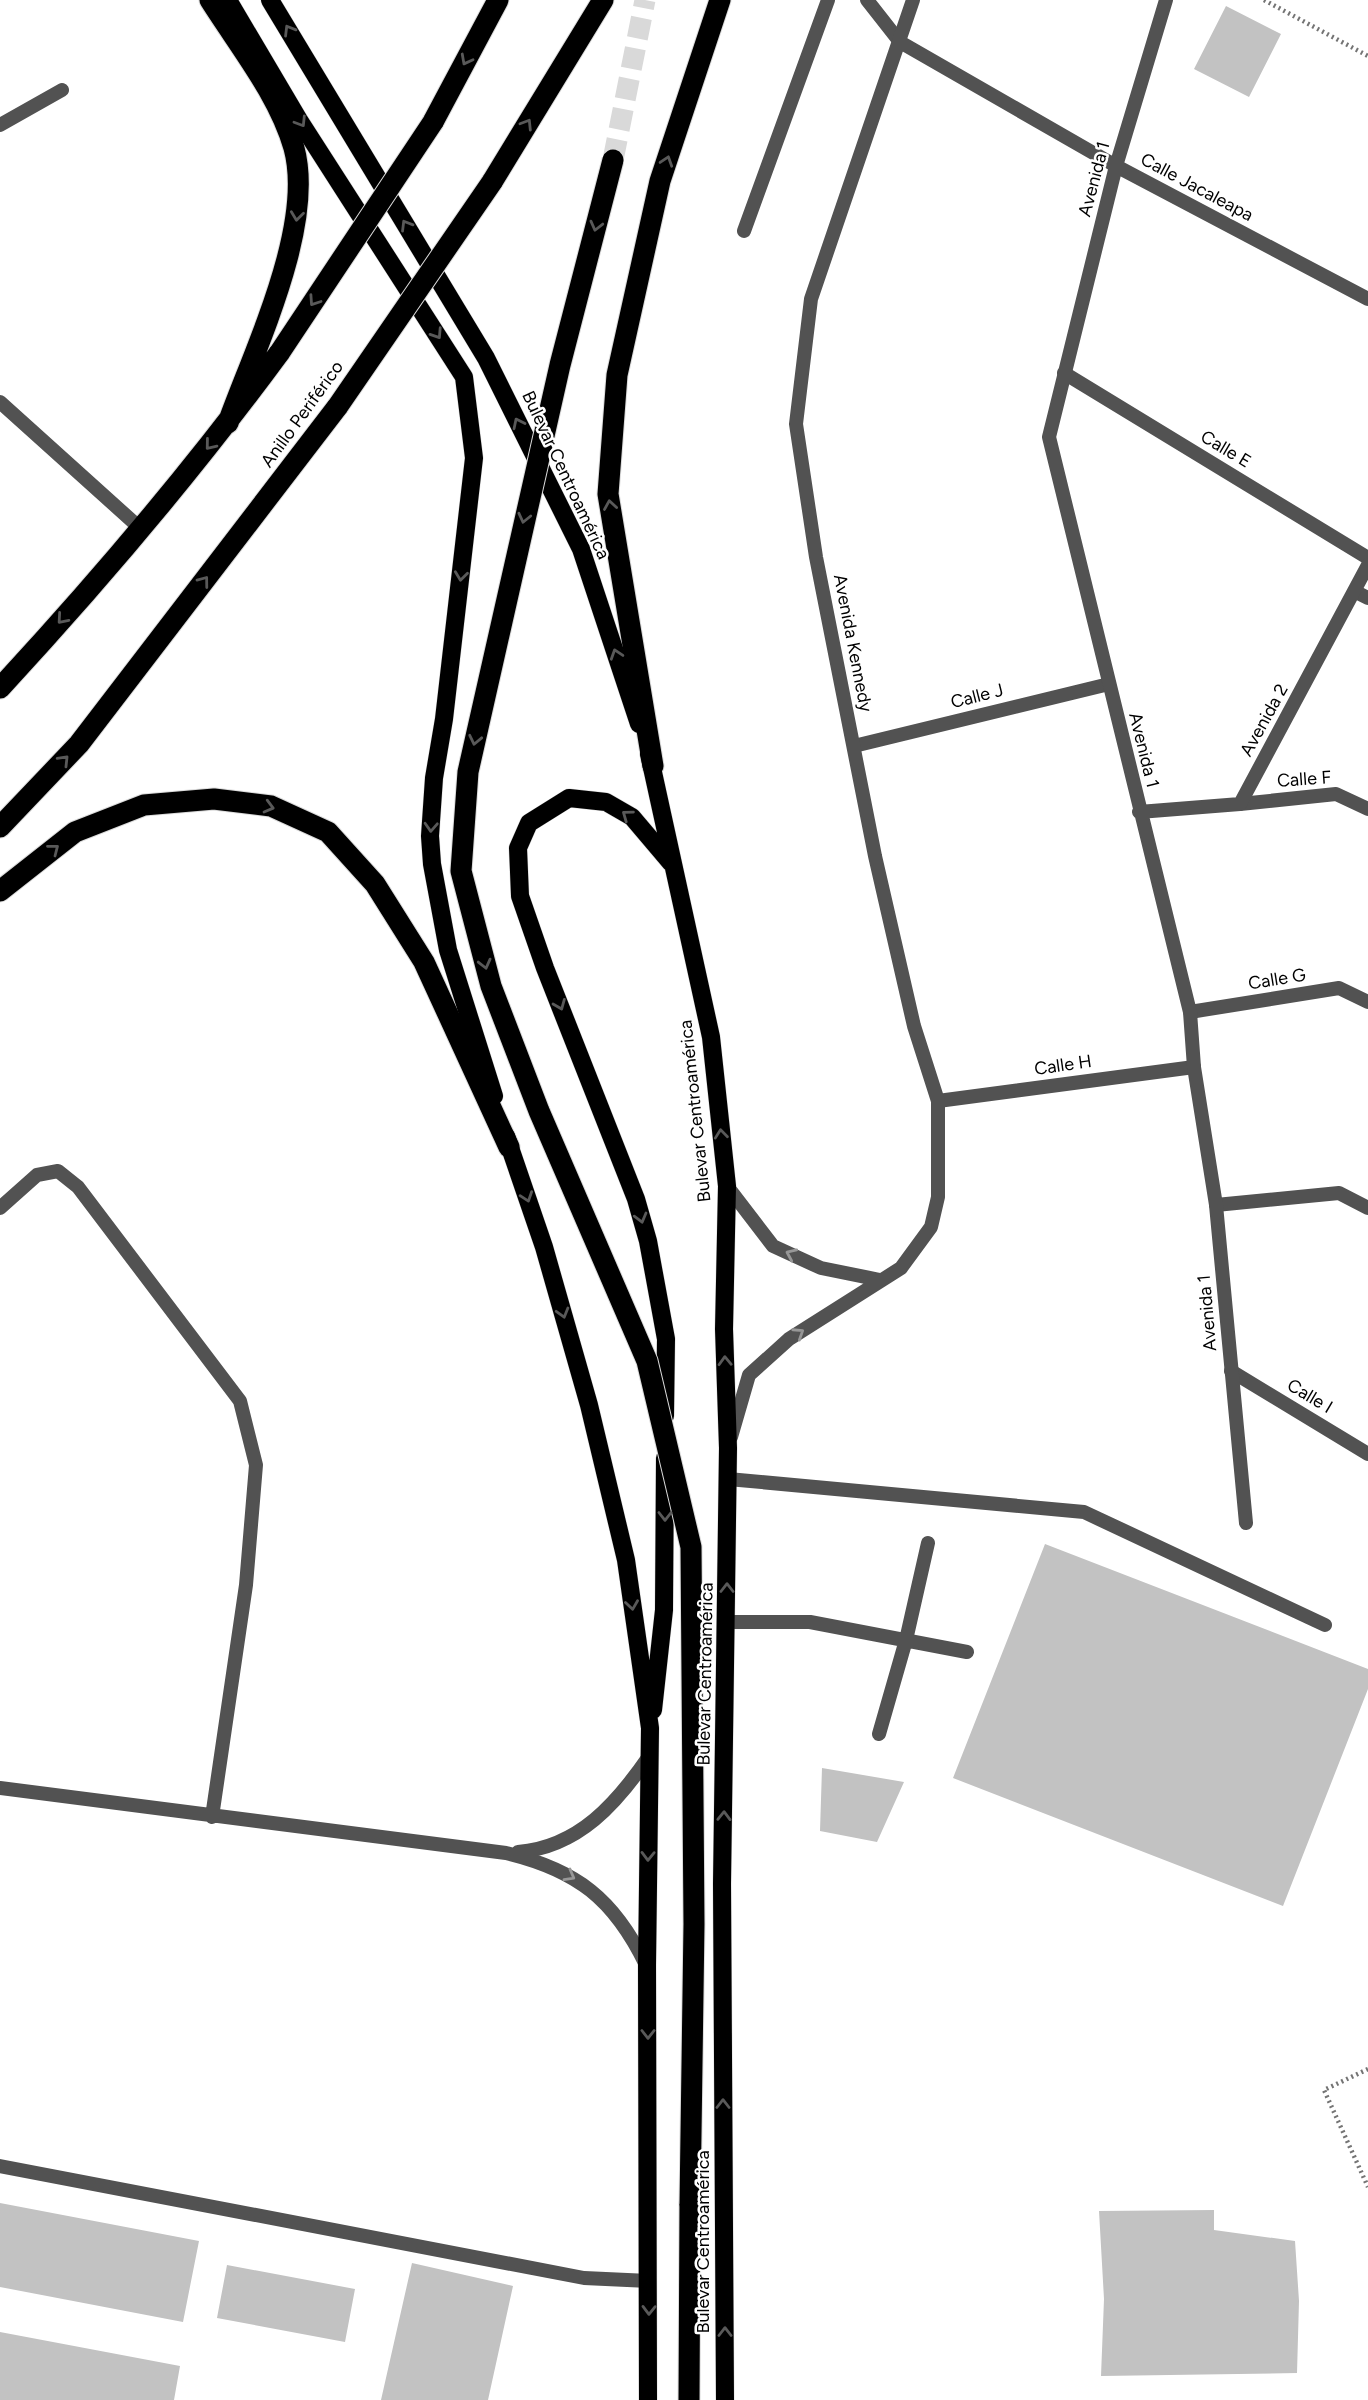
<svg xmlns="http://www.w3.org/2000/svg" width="1368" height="2400" font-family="Figtree,sans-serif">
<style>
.building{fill:#c2c2c2}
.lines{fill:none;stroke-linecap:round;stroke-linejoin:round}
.highway-tunnel{stroke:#d9d9d9;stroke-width:21;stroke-dasharray:21 10;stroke-linecap:butt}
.primary-casing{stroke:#dbdbdb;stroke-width:19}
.highway-casing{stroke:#dbdbdb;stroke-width:23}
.path{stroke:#747474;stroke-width:4.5;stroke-dasharray:2 3.5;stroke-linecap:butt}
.lane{stroke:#525252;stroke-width:14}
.street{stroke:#525252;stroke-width:14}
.primary{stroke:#000;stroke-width:18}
.highway{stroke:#000;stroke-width:21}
.highway-bridge-casing{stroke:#dbdbdb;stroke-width:23;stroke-linecap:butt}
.highway-bridge{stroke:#000;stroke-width:21}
.oneway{stroke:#595959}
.oneway2{stroke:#979797}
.labels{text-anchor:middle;stroke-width:5;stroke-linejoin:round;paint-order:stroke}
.street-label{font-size:18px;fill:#000;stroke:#fff}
</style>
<rect width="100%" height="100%" fill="#fff"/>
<path class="building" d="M1226,6l55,28 -32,63 -55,-28z
M1045,1544l323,125v20l-85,217 -330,-128z
M822,1768l82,14 -27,60 -57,-11z
M0,2203l199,38 -16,81 -183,-35z
M1214,2210v20l81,11 4,60 -2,72 -196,3 3,-77 -5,-88z
M412,2263l101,23 -25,114h-107z
M227,2265l128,24 -10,53 -128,-24z
M0,2332l180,34 -6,34h-174z"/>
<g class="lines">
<path class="highway-tunnel" d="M613,160l32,-160"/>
<defs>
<path id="primary" d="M228,0l71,120 165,257 10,81 -30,261 -10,59 -4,58 2,28 16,86 46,146
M270,0l216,358 95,191 58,175
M649,754l62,283 16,149 -3,143 4,119 -6,436 3,516
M506,1136l38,111 45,158 37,155 24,168 -3,237 1,435
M665,1416l1,-77 -18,-98 -12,-42 -91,-231 -25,-72 -2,-48 11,-25 40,-25 37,4 26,15 39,46
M653,1710l11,-100 1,-152"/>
<path id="highway" d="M210,0c29,46 69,95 84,148 21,78 -39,200 -66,275
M433,122l65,-122
M492,182l111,-182
M0,688c99,-107 194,-219 280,-336
M653,766l-45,-272 9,-119 43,-194 60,-181
M0,827l79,-83 259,-338
M0,891l75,-59 69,-27 70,-6 57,7 57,26 47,52 49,78 85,185
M689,2400l1,-196"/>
</defs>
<use href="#primary" class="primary-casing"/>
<use href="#highway" class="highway-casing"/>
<path class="path" d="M1264,0l104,56
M1368,2069l-44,21 44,97"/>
<path class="lane" d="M867,0l33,42
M0,125l62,-35
M744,231l84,-231
M1064,373l304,185
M0,402l141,127
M1356,592l12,6
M854,746l255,-62
M1240,804l96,-10 32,15
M1190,1012l149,-24 29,14
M938,1101l256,-34
M1216,1205l123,-12 29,15
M1231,1371l137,83
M728,1479l356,33 241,113
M727,1622h83l157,30
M879,1734l27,-94 22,-97
M0,2166l584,112 65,3"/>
<path class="street" d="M1166,0l-50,166 -67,271 141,575 4,55 22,138 30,318
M900,42l216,124 252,133
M1139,812l101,-8 128,-239
M727,1186l46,60 48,22 59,12
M0,1208l37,-33 21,-4 20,16 162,214 16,64 -10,120 -34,232
M731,1437l18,-62 40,-36 112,-71 30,-41 7,-30v-96l-24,-75 -39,-170 -59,-299 -20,-133 15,-125 102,-299
M0,1788l506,65c71,17 108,46 140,112
M518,1852c61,-5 99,-49 132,-97"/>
<use href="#primary" class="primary"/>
<use href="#highway" class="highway"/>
<defs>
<path id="highway-bridge" d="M613,160l-53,205 -92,407 -7,99 30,115 48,125 108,250 44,186 3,377 -4,280
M280,352l153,-230
M338,406l154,-224"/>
</defs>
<use href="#highway-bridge" class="highway-bridge-casing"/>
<use href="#highway-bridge" class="highway-bridge"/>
</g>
<defs><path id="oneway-chevron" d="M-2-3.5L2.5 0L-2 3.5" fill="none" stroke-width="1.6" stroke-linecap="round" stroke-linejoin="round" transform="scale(1.75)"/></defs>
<g class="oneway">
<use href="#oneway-chevron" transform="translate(289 30) rotate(-121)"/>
<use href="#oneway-chevron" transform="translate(466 60) rotate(118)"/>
<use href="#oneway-chevron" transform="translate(301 122) rotate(58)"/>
<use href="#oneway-chevron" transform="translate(527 124) rotate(-58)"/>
<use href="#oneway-chevron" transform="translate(667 161) rotate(-72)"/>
<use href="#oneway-chevron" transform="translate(297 216) rotate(97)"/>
<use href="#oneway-chevron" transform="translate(406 225) rotate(-121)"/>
<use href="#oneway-chevron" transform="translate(596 226) rotate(104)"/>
<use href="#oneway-chevron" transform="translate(314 301) rotate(124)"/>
<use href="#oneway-chevron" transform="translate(437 334) rotate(57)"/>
<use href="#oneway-chevron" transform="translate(518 423) rotate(-116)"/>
<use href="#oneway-chevron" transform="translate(210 445) rotate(129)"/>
<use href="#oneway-chevron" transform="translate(610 505) rotate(-99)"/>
<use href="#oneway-chevron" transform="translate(524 518) rotate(103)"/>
<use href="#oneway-chevron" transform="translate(461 576) rotate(97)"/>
<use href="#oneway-chevron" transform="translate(204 581) rotate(-53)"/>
<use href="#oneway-chevron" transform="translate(62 619) rotate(131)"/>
<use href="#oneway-chevron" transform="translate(616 654) rotate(-108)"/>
<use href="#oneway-chevron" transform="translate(475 740) rotate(102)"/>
<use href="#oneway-chevron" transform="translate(64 760) rotate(-46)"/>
<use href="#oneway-chevron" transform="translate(269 807) rotate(15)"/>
<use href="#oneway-chevron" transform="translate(627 815) rotate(-144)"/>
<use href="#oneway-chevron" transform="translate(431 827) rotate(93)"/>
<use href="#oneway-chevron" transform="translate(54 849) rotate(-38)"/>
<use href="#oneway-chevron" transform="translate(485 964) rotate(76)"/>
<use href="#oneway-chevron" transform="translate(560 1005) rotate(68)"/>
<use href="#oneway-chevron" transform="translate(721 1134) rotate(-96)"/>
<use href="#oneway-chevron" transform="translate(527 1197) rotate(71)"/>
<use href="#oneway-chevron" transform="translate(641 1218) rotate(75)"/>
<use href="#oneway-chevron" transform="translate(563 1313) rotate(74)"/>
<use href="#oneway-chevron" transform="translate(725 1361) rotate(-92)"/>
<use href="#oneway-chevron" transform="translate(665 1516) rotate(90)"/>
<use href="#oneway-chevron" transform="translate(727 1588) rotate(-90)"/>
<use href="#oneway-chevron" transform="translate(632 1605) rotate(82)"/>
<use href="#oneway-chevron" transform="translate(724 1816) rotate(-89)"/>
<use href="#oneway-chevron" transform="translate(648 1856) rotate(91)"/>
<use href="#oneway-chevron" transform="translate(648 2034) rotate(90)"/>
<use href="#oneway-chevron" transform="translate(723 2104) rotate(-90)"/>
<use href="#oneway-chevron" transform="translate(649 2310) rotate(91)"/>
<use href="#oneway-chevron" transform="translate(725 2332) rotate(-90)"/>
</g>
<g class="oneway2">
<use href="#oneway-chevron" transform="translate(791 1254) rotate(-156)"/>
<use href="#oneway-chevron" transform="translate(799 1333) rotate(-33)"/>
<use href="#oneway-chevron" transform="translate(570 1876) rotate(29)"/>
</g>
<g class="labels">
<g class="street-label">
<text transform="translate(1094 179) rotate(-75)" y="6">Avenida 1</text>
<text transform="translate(1197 187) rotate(28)" y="6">Calle Jacaleapa</text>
<text transform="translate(302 414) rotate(-54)" y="6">Anillo Periférico</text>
<text transform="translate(1226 449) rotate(31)" y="6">Calle E</text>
<text transform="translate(566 475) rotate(65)" y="6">Bulevar Centroamérica</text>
<text transform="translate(853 643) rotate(79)" y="6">Avenida Kennedy</text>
<text transform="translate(977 696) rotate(-14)" y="6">Calle J</text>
<text transform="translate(1264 720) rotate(-61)" y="6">Avenida 2</text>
<text transform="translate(1144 750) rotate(76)" y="6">Avenida 1</text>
<text transform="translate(1304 779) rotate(-4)" y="6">Calle F</text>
<text transform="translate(1277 979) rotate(-9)" y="6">Calle G</text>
<text transform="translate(1063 1065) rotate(-8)" y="6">Calle H</text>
<text transform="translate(695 1111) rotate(-96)" y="6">Bulevar Centroamérica</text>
<text transform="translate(1207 1313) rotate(-95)" y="6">Avenida 1</text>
<text transform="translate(1310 1396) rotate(31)" y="6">Calle I</text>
<text transform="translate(705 1674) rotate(-89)" y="6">Bulevar Centroamérica</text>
<text transform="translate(703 2242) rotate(-90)" y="6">Bulevar Centroamérica</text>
</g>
</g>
</svg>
